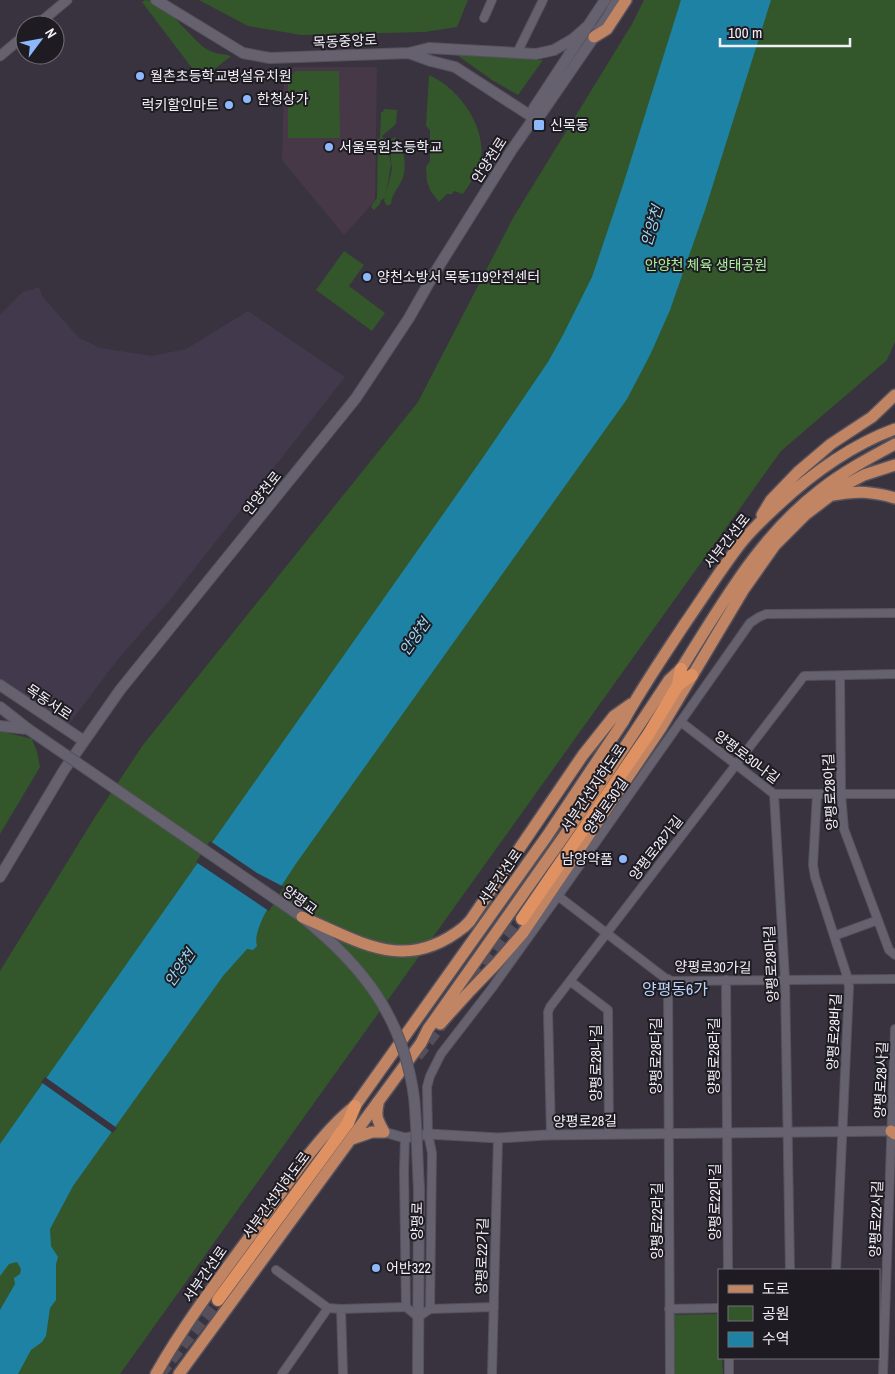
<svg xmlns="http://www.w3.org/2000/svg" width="895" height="1374" font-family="'Archivo Narrow','Noto Sans KR',sans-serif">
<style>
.built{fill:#423a4c}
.education{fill:#463847}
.green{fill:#33572a}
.water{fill:#1e82a4}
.pier{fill:#38333f}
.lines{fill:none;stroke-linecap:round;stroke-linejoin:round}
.trunk-tunnel{stroke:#544f5b;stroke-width:12;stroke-dasharray:12 6;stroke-linecap:butt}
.minor-casing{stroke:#56525c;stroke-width:10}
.tertiary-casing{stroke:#56525c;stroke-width:11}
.secondary-casing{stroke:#56525c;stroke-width:12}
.primary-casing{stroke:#56525c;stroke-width:14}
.trunk-casing{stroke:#56525c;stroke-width:15}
.minor{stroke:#66616e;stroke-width:8}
.tertiary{stroke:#66616e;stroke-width:9}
.secondary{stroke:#66616e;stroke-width:10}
.primary{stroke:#c18564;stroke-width:11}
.trunk{stroke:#df9161;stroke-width:12}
.secondary-bridge-casing{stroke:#56525c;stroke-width:12;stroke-linecap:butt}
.primary-bridge-casing{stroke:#56525c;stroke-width:14;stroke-linecap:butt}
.secondary-bridge{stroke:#66616e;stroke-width:10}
.primary-bridge{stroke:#c18564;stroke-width:11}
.poi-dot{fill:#8db9fc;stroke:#1e1c22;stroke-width:2}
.labels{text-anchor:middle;stroke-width:4;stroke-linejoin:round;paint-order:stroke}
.street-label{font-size:14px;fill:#f2eff7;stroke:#1e1c22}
.poi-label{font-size:14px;fill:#f2eff7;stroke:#1e1c22;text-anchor:start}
.park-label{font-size:14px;fill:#acf09c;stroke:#1e1c22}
.water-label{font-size:15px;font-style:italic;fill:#96d9f6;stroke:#1e1c22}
.quarter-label{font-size:16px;fill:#bad3f9;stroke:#1e1c22}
</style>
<rect width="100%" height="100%" fill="#38333f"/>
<path class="built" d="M39,287l3,9 37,42 21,10 52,8 34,-7 62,-38 97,66 -176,224 -51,58 -49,65 -13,2 -56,-38v-373l23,-23z"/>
<path class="education" d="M293,67h84l-2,134 -31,34 -62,-75 2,-83z"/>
<path class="green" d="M145,0c20,0 44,37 60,48 6,5 18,6 26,8l-30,24 -59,-78z
M199,0h269l-11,27 -32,5 -124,3 -53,-9z
M644,0h251v342l-8,18 -106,91 -661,923h-120v-403l95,-154 48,-72 275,-343 95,-184 119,-194z
M457,55h9l77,5 -25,35 -26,-15z
M296,71h43l1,67h-52v-59z
M429,75c30,13 60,54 51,89 -3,11 -11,21 -17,30l-9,-3 -2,3h-5l-8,8 -9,-12 -3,-9 -1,-14 4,-6v-31l-4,-4z
M384,109l13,1 -1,14 -14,12 4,7 2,2 3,20 -6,33 -4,2 -1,4 -6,6 -3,-3 6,-9 1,-59 2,-1 1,-26h2z
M395,137c10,13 13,31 6,45 -4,8 -9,12 -10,22l-4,2 -3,-5 8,-32 -3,-28z
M344,251l20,14 -15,21 36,27 -13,18 -56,-41z
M0,731l32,8 5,13 3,15 -40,67z
M719,1314v44h3l1,16h-52l-1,-59z"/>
<path class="water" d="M681,0h90l-66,210 -35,100 -19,43 -24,46 -332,466c-11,18 -44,62 -38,81l-4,4 -6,-1 -24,27 -150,210 -23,43 1,17 7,11 -2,7v36l-6,8 -4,28 -4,6 -11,8 -13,24h-18v-64l15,-26 -1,-6 6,-4 1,-5 -4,-7 -8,2 -9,12v-132l484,-688 64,-94 15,-27 29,-58 31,-92z"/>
<path class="pier" d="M210,841l47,32 27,14 -15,24 -73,-49z
M45,1077l72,51 -4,5 -72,-51z"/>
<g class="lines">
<path class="trunk-tunnel" d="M475,980l47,-61
M417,1056l31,-40
M160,1374l58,-74"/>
<defs>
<path id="minor" d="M484,18l8,-18
M517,53l26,-53
M840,676l1,118 3,35 45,121 6,5
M681,722l93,72h121
M774,794l11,185 5,291
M817,794l-4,71 2,12 32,99 2,11 -13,283
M558,896l107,82 7,3 223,-2
M834,936l44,-16
M668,979l2,395
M726,980l2,290
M570,981l38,29 1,124
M551,1135l-3,-123 2,-5 254,-331 91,-2
M405,1138l-1,33 2,136 12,10 12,-8 2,-156 -4,-19 -1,-47 3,-11 11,-22 51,-66 66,-92 192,-273 9,-6 7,-3 129,-1
M276,1270l52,38 13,1 65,-2
M341,1309l2,65
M430,1309l64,-2
M669,1309l50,-1
M729,1358v16
M282,1374l46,-66
M492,1374l6,-236
M883,1374l12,-345"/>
<path id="tertiary" d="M37,25l30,-25
M0,56l25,-21
M384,1132l21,6 23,-4 70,4 48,-3 345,-4"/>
<path id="secondary" d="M156,0l87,53 27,5 139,-5 22,8 24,6 79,51
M409,53l20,-5 107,6 18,-4 19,-11 17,-15
M534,118v-10l71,-108
M0,685l84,56
M0,707l28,22
M0,726l27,3
M0,877l64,-107 56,-80 236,-292 53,-80 25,-44 77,-123 23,-33 7,-4 66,-96 10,-18
M418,1374l1,-186"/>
<path id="primary" d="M594,37l13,-8 19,-29
M834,495c22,-5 40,-3 61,3
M762,515l9,-15 27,-28 33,-28 41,-27 23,-22
M464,927l6,-6 113,-166 31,-39 17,-12
M440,1024l28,-31 28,-29 27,-31 138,-205 83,-139 31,-44 30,-30 38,-29 21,-11 31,-10
M891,1131l4,3
M352,1139l20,-7h12c-6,-11 -9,-15 -6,-28
M156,1374c30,-53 68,-102 103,-150 27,-38 60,-90 96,-118l192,-270 76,-114c18,-33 40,-65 61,-97 18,-26 35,-53 54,-78 11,-15 24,-27 37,-39 35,-33 74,-62 120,-79
M179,1374l242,-331 7,-14 165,-234 76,-115 12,-11c41,-65 78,-132 139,-179 23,-18 49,-32 75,-46"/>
<path id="trunk" d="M678,685l14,-10
M522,919l126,-184 30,-50 3,-16
M218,1300l130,-177 7,-17"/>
</defs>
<use href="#minor" class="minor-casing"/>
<use href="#tertiary" class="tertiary-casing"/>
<use href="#secondary" class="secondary-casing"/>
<use href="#primary" class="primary-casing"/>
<use href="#trunk" class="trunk-casing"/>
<use href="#minor" class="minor"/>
<use href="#tertiary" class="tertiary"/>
<use href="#secondary" class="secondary"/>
<use href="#primary" class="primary"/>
<use href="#trunk" class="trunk"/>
<defs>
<path id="secondary-bridge" d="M28,729l274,188c61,49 101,100 112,180 3,30 3,61 5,91"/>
<path id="primary-bridge" d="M302,917c59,25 103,57 162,10"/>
</defs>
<use href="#secondary-bridge" class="secondary-bridge-casing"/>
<use href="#primary-bridge" class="primary-bridge-casing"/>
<use href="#secondary-bridge" class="secondary-bridge"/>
<use href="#primary-bridge" class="primary-bridge"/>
</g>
<g class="poi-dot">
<circle cx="140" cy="76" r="5"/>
<circle cx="247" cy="99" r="5"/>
<circle cx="229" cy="105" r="5"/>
<rect x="533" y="119" width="12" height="12" rx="2.5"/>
<circle cx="329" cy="147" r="5"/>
<circle cx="367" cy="277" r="5"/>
<circle cx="623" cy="859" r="5"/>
<circle cx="376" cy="1268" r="5"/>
</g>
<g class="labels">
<g class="street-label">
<text transform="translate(345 41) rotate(-3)" y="5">목동중앙로</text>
<text transform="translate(489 160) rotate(-57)" y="5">안양천로</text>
<text transform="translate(262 493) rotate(-51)" y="5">안양천로</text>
<text transform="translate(727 541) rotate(-52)" y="5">서부간선로</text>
<text transform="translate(49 702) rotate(34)" y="5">목동서로</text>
<text transform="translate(747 757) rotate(37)" y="5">양평로30나길</text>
<text transform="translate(593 788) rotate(-56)" y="5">서부간선지하도로</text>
<text transform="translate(830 792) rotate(-93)" y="5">양평로28아길</text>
<text transform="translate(606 806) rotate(-55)" y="5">양평로30길</text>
<text transform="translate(656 848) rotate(-52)" y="5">양평로28가길</text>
<text transform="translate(500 877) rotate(-55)" y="5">서부간선로</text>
<text transform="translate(300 900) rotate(36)" y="5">양평교</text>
<text transform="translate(771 964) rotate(-93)" y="5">양평로28마길</text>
<text transform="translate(713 967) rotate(1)" y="5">양평로30가길</text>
<text transform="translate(834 1032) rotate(-87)" y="5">양평로28바길</text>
<text transform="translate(656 1056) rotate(-90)" y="5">양평로28다길</text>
<text transform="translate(714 1056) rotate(-90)" y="5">양평로28라길</text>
<text transform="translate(596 1063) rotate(-90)" y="5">양평로28나길</text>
<text transform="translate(881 1080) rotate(-88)" y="5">양평로28사길</text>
<text transform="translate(585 1121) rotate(-1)" y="5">양평로28길</text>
<text transform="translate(276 1195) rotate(-54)" y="5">서부간선지하도로</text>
<text transform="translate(715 1202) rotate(-90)" y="5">양평로22마길</text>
<text transform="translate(876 1219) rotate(-88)" y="5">양평로22사길</text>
<text transform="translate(417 1221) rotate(-89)" y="5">양평로</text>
<text transform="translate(657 1221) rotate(-90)" y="5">양평로22라길</text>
<text transform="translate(482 1256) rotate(-89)" y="5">양평로22가길</text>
<text transform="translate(205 1274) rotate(-55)" y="5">서부간선로</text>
</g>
<g class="poi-label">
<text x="150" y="81">월촌초등학교병설유치원</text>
<text x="257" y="104">한청상가</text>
<text x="219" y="110" text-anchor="end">럭키할인마트</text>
<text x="550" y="130">신목동</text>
<text x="339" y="152">서울목원초등학교</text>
<text x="377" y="282">양천소방서 목동119안전센터</text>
<text x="613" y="864" text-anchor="end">남양약품</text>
<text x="386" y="1273">어반322</text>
</g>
<g class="park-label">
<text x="706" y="270">안양천 체육 생태공원</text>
</g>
<g class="water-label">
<text transform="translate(652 226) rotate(-73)" y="5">안양천</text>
<text transform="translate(415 637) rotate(-55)" y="5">안양천</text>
<text transform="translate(180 968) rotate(-55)" y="5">안양천</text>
</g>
<g class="quarter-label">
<text x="675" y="995">양평동6가</text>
</g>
</g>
<rect x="718" y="1269" width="162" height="90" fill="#1e1c22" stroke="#737077"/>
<rect x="728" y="1285" width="25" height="8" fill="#c18564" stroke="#737077"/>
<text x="762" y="1294" font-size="15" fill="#f2eff7">도로</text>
<rect x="728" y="1306" width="25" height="15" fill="#33572a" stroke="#737077"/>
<text x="762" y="1319" font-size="15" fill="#f2eff7">공원</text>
<rect x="728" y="1332" width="25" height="15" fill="#1e82a4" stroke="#737077"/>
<text x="762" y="1344" font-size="15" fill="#f2eff7">수역</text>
<g transform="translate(40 40) rotate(58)"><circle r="24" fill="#1e1c22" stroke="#737077"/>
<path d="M0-4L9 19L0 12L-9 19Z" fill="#8db9fc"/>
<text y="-8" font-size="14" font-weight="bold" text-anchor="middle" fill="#f2eff7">N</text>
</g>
<path d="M720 38v8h130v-8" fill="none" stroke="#f2eff7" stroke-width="2.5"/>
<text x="728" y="38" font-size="15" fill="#f2eff7" stroke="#1e1c22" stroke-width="4" paint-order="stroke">100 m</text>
</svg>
